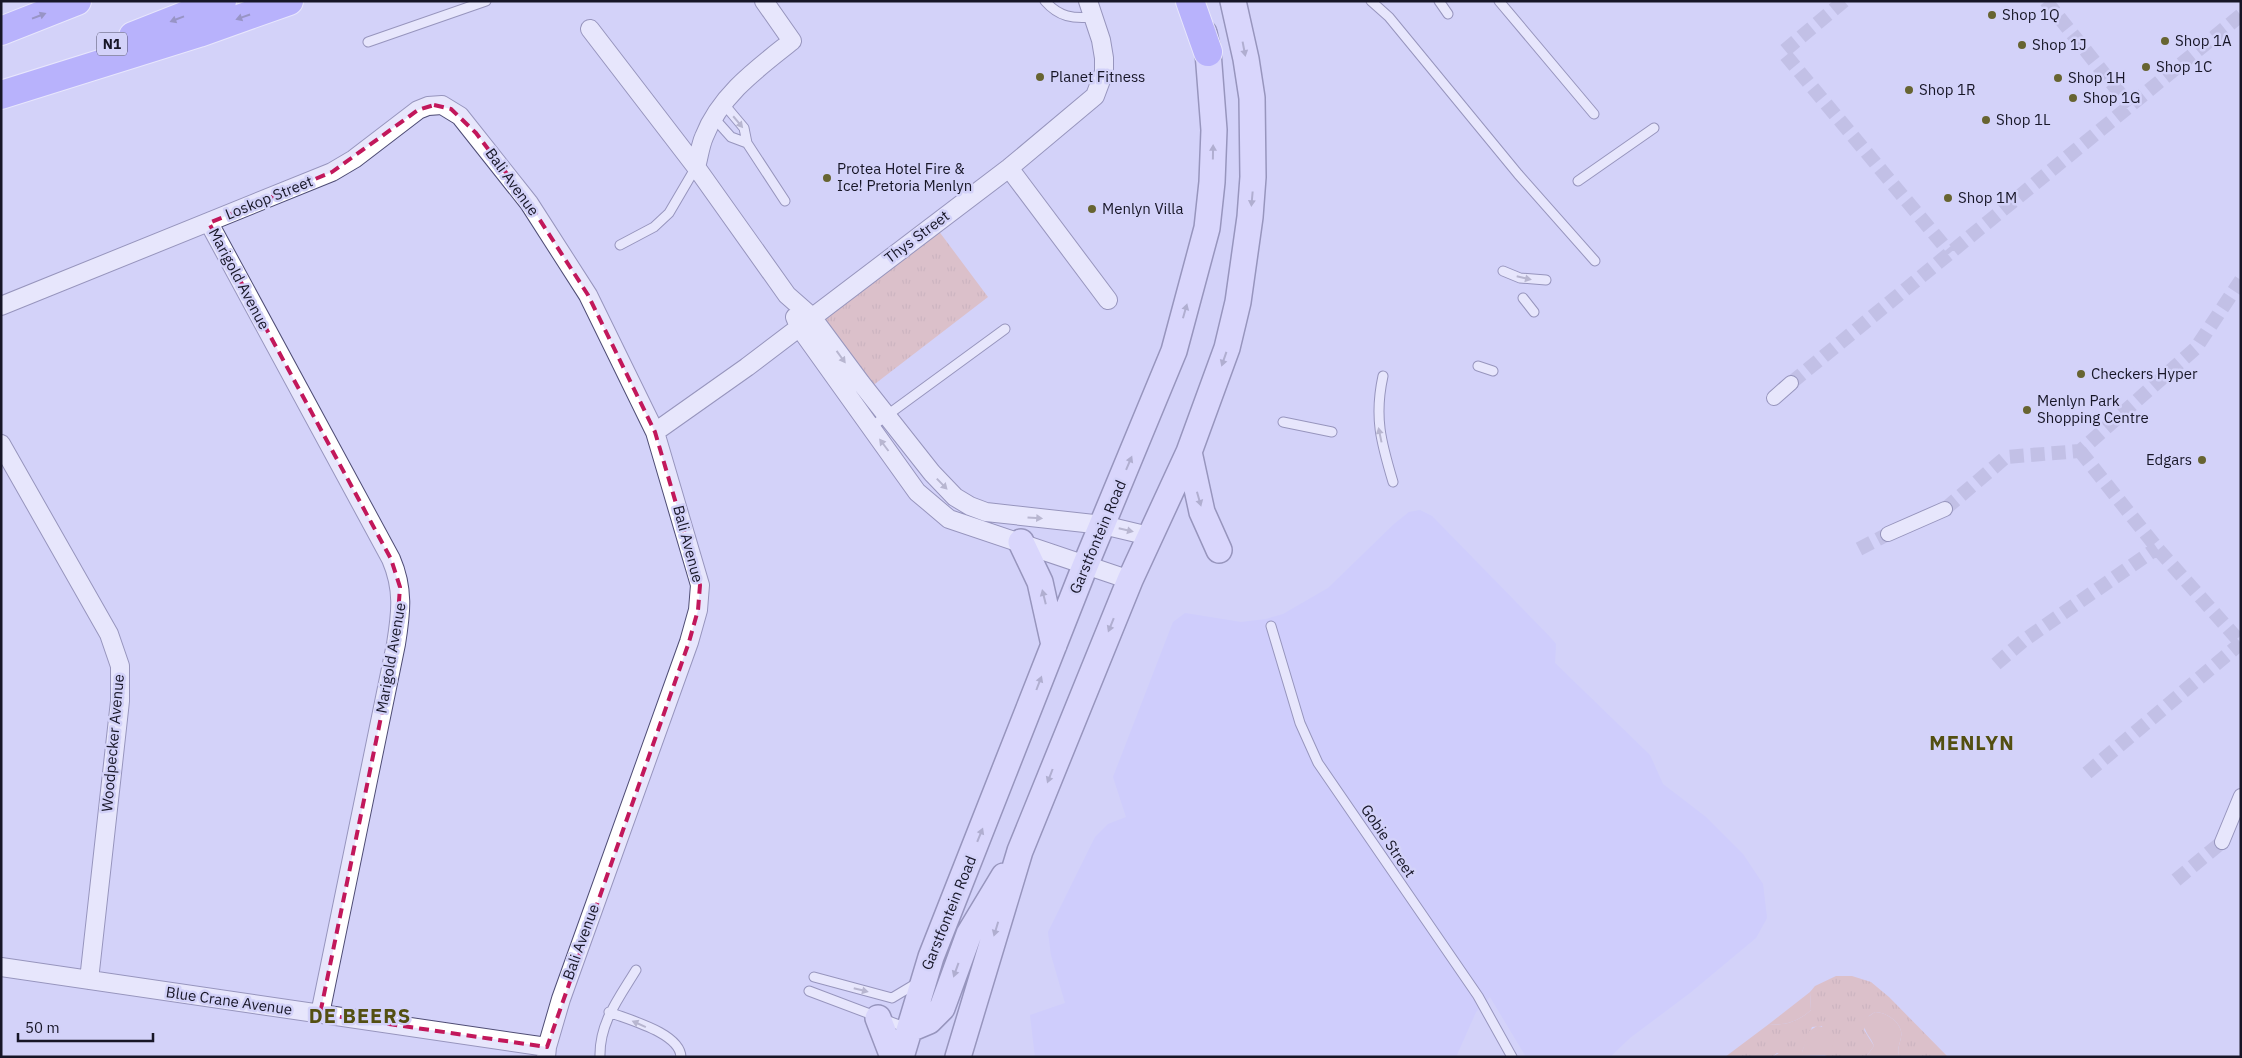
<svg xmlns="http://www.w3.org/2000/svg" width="2242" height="1058" font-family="'IBM Plex Sans',sans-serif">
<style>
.built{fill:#c9c8ff}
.grass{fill:url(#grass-tufts)}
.garden{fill:#e5ab90}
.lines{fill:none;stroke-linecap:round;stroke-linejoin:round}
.pedestrian-tunnel{stroke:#adaccf;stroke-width:14;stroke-dasharray:14 7;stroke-linecap:butt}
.service-casing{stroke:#4e4c74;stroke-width:11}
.pedestrian-casing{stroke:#4e4c74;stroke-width:16}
.minor-casing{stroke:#4e4c74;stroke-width:20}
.secondary-casing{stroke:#4e4c74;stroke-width:28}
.motorway-casing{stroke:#fff;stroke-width:30}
.service{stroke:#fff;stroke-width:9}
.pedestrian{stroke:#fff;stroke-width:14}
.minor{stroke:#fff;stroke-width:18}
.secondary{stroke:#e0dcff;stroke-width:25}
.motorway{stroke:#978cfe;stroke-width:28}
.oneway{fill:#514b88}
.oneway2{fill:#86839e}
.oneway3{fill:#97969e}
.marked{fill:none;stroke:#c2185b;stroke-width:4;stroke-dasharray:10 6;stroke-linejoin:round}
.poi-dot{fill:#676431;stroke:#d3d2f9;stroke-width:2}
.labels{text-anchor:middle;stroke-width:5;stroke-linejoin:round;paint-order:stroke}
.shield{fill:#d3d2f9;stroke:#4f4e66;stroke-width:1}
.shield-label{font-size:14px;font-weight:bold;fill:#171627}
.poi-label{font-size:15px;fill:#171627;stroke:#d3d2f9;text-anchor:start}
.street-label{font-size:15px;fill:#171627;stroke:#d3d2f9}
.district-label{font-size:20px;font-weight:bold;letter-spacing:1px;fill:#534f11;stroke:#d3d2f9}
</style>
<defs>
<pattern id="grass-tufts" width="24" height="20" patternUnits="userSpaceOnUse" patternTransform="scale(1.25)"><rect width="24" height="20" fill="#e5ab90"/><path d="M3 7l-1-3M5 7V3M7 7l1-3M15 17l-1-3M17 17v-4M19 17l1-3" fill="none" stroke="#c4927c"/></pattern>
</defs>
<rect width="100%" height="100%" fill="#d3d2f9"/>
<path class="built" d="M1420,510l12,6 119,122 5,6 -1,19 95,92 13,29 43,33 37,37 20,30 4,34 -11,20 -66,55 -60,45 -20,19h-84l-36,-60 -14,15 -20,45h-421l-5,-42 35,-12 -14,-48 -3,-23 47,-95 13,-13 18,-7 -13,-40 60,-155 12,-9 56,9 25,-3 17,-5 45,-26 66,-64 15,-12z"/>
<path class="grass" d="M938,230l50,67 -121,93 -44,-73z
M1836,976h16l19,6 18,15 59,60h-48c-4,-8 0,-12 1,-20 3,-13 -14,-25 -26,-25l-6,4 -5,14 10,16 -8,11h-44l5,-2 -5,-29 -10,1 -10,25 -25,1 -5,4h-47l44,-33c16,2 30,-3 42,-14l-1,-18 5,-6z"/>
<path class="garden" d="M1810,992l1,18c-12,11 -26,16 -42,14z
M1875,1012c12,0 29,12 26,25 -1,8 -5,12 -1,20h-34l8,-11c-4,-11 -12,-14 -9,-27z
M1817,1026c9,0 13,7 17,15l-3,10 -4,4 -55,2 10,-6 20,1 7,-21z"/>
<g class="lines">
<path class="pedestrian-tunnel" d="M1844,1l-61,51 167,201
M2046,1l84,105
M1791,383l450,-368
M2080,451l77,97 84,95
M1945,509l61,-52 74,-6 116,-103 45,-68
M1859,549l29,-15
M1996,664l27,-23 134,-93
M2087,773l154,-130
M2176,880l46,-38"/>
<defs>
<path id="service" d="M1045,1c14,16 28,18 48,16
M1371,1l18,16 129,157 77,87
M1439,1l9,13
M1499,1l95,113
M368,42l118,-41
M723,103l21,25 3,15 38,58
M714,118l17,19 16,6
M1578,181l76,-53
M620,245l34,-18 15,-14 27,-46
M1503,271l17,7 26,2
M1523,298l11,14
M1478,366l15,5
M1383,376c-9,41 -2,66 10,106
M1283,422l49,10
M871,427l134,-98
M1271,626l29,97 18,40 160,233 34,61
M814,977l78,21 25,-15
M809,991l98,37
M609,1012c20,8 71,21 72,45
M600,1057c-1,-34 19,-59 36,-87"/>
<path id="pedestrian" d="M1774,398l17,-15
M1888,534l57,-25
M2222,842l19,-46"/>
<path id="minor" d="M590,29l106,138 91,128 25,22 49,66 71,90 23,24 15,9 16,6 117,13 46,11
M696,167c3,-10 4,-21 8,-30 16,-42 54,-69 88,-96l-28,-40
M1009,168l99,132
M209,223l182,336c13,30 10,54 5,85l-76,370
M1,306l331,-134 22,-13 64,-49 10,-4 14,-1 18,11 69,87 59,92 67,137 45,153 -2,25 -9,32 -128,357 -14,48 -1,10
M795,317l4,10 118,165 32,27 181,61
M655,432l92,-65 262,-199 86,-72 9,-24v-14l-3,-18 -13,-39
M1,444l108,190 11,32v35l-31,279
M1,967l546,80"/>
<path id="secondary" d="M1189,452l13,60 17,38
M1021,542l19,40 14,63
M878,1018l15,39
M910,1029l19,-8 13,-13 27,-74 35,-58
M901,1057l30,-100 154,-391 89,-215 33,-123 5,-46 2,-52 -6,-78 -4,-19
M958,1057l62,-206 110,-271 59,-128 38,-104 11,-46 12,-85 3,-40 -1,-79 -6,-39 -13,-58"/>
<path id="motorway" d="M1190,1l18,51
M1,31l76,-30
M133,36l89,-35
M1,95l198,-62 90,-32"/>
</defs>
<use href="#service" class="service-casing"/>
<use href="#pedestrian" class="pedestrian-casing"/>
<use href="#minor" class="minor-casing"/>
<use href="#secondary" class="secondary-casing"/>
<use href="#motorway" class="motorway-casing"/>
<use href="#service" class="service"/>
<use href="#pedestrian" class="pedestrian"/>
<use href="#minor" class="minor"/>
<use href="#secondary" class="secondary"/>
<use href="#motorway" class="motorway"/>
</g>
<defs><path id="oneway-solid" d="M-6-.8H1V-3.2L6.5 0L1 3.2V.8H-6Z" transform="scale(1.25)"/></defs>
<g class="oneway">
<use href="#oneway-solid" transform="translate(39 16) rotate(-21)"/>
<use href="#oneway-solid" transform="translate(243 17) rotate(161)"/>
<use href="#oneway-solid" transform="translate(177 19) rotate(159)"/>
</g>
<g class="oneway2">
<use href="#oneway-solid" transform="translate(1244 49) rotate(79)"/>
<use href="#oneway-solid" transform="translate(1213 152) rotate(-89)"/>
<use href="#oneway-solid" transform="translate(1252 199) rotate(95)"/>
<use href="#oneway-solid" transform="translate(1185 311) rotate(-74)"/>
<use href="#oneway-solid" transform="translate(1224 359) rotate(109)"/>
<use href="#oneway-solid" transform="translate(1129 463) rotate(-67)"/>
<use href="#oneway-solid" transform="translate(1199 499) rotate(74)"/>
<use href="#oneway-solid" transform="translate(1044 597) rotate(-104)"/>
<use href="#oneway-solid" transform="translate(1111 625) rotate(112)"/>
<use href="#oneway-solid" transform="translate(1039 683) rotate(-69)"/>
<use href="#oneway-solid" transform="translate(1050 776) rotate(111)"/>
<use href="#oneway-solid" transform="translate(980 835) rotate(-68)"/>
<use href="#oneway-solid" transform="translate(996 929) rotate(107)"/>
<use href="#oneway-solid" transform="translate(956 970) rotate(110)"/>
</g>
<g class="oneway3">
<use href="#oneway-solid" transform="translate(738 122) rotate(50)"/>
<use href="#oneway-solid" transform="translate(1524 278) rotate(13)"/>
<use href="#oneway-solid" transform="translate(841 357) rotate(54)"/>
<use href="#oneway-solid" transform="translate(1380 435) rotate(-102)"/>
<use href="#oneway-solid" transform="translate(884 445) rotate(-127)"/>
<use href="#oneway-solid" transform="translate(942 484) rotate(46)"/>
<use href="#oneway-solid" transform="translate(1035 518) rotate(4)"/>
<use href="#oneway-solid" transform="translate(1126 530) rotate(13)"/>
<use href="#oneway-solid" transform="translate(861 990) rotate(14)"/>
<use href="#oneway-solid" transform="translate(639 1024) rotate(-156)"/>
</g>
<path d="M0 0H2242V1058H0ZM434,105l17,4 25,24 53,70 59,92 67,137 45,153 -2,25 -9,32 -142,405 -227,-33 76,-370 4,-57 -9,-28 -182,-336 123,-51 86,-62z" fill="#d3d2f9" fill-opacity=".55" fill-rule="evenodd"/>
<path class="marked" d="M434,105l17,4 25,24 53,70 59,92 67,137 45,153 -2,25 -9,32 -142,405 -227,-33 76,-370 4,-57 -9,-28 -182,-336 123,-51 86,-62z"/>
<g class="poi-dot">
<circle cx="1992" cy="15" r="5"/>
<circle cx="2165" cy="41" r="5"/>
<circle cx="2022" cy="45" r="5"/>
<circle cx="2146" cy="67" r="5"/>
<circle cx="1040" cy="77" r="5"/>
<circle cx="2058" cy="78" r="5"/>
<circle cx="1909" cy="90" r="5"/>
<circle cx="2073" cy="98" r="5"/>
<circle cx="1986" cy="120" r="5"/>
<circle cx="827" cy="178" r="5"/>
<circle cx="1948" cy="198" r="5"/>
<circle cx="1092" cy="209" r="5"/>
<circle cx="2081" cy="374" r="5"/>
<circle cx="2027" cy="410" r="5"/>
<circle cx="2202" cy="460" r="5"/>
</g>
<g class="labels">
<rect class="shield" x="97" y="32.5" width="30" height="23" rx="4"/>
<g class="shield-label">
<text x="112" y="49">N1</text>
</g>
<g class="poi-label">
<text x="2002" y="20">Shop 1Q</text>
<text x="2175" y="46">Shop 1A</text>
<text x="2032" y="50">Shop 1J</text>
<text x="2156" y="72">Shop 1C</text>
<text x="1050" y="82">Planet Fitness</text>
<text x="2068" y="83">Shop 1H</text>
<text x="1919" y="95">Shop 1R</text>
<text x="2083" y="103">Shop 1G</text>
<text x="1996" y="125">Shop 1L</text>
<text x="837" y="174">Protea Hotel Fire &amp;<tspan x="837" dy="17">Ice! Pretoria Menlyn</tspan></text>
<text x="1958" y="203">Shop 1M</text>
<text x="1102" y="214">Menlyn Villa</text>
<text x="2091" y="379">Checkers Hyper</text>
<text x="2037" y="406">Menlyn Park<tspan x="2037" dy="17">Shopping Centre</tspan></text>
<text x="2192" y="465" text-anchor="end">Edgars</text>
</g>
<g class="street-label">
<text transform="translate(512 182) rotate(54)" y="5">Bali Avenue</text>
<text transform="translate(269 198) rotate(-22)" y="5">Loskop Street</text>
<text transform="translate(917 237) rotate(-37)" y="5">Thys Street</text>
<text transform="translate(239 279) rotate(62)" y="5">Marigold Avenue</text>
<text transform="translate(1098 537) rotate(-67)" y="5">Garstfontein Road</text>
<text transform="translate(688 544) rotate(75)" y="5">Bali Avenue</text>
<text transform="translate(391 658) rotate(-80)" y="5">Marigold Avenue</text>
<text transform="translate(113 743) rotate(-85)" y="5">Woodpecker Avenue</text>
<text transform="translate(1388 841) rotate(56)" y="5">Gobie Street</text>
<text transform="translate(949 913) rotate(-68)" y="5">Garstfontein Road</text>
<text transform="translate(581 942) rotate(-70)" y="5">Bali Avenue</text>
<text transform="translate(229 1001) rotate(8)" y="5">Blue Crane Avenue</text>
</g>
<g class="district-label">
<text x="1972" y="750">MENLYN</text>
<text x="360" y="1023">DE BEERS</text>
</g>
</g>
<rect width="2242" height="1058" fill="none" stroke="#171627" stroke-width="5"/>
<path d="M18 1033v8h135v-8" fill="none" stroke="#171627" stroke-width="2.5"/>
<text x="25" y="1033" font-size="15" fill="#171627" stroke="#d3d2f9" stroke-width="4" paint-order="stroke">50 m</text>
</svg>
